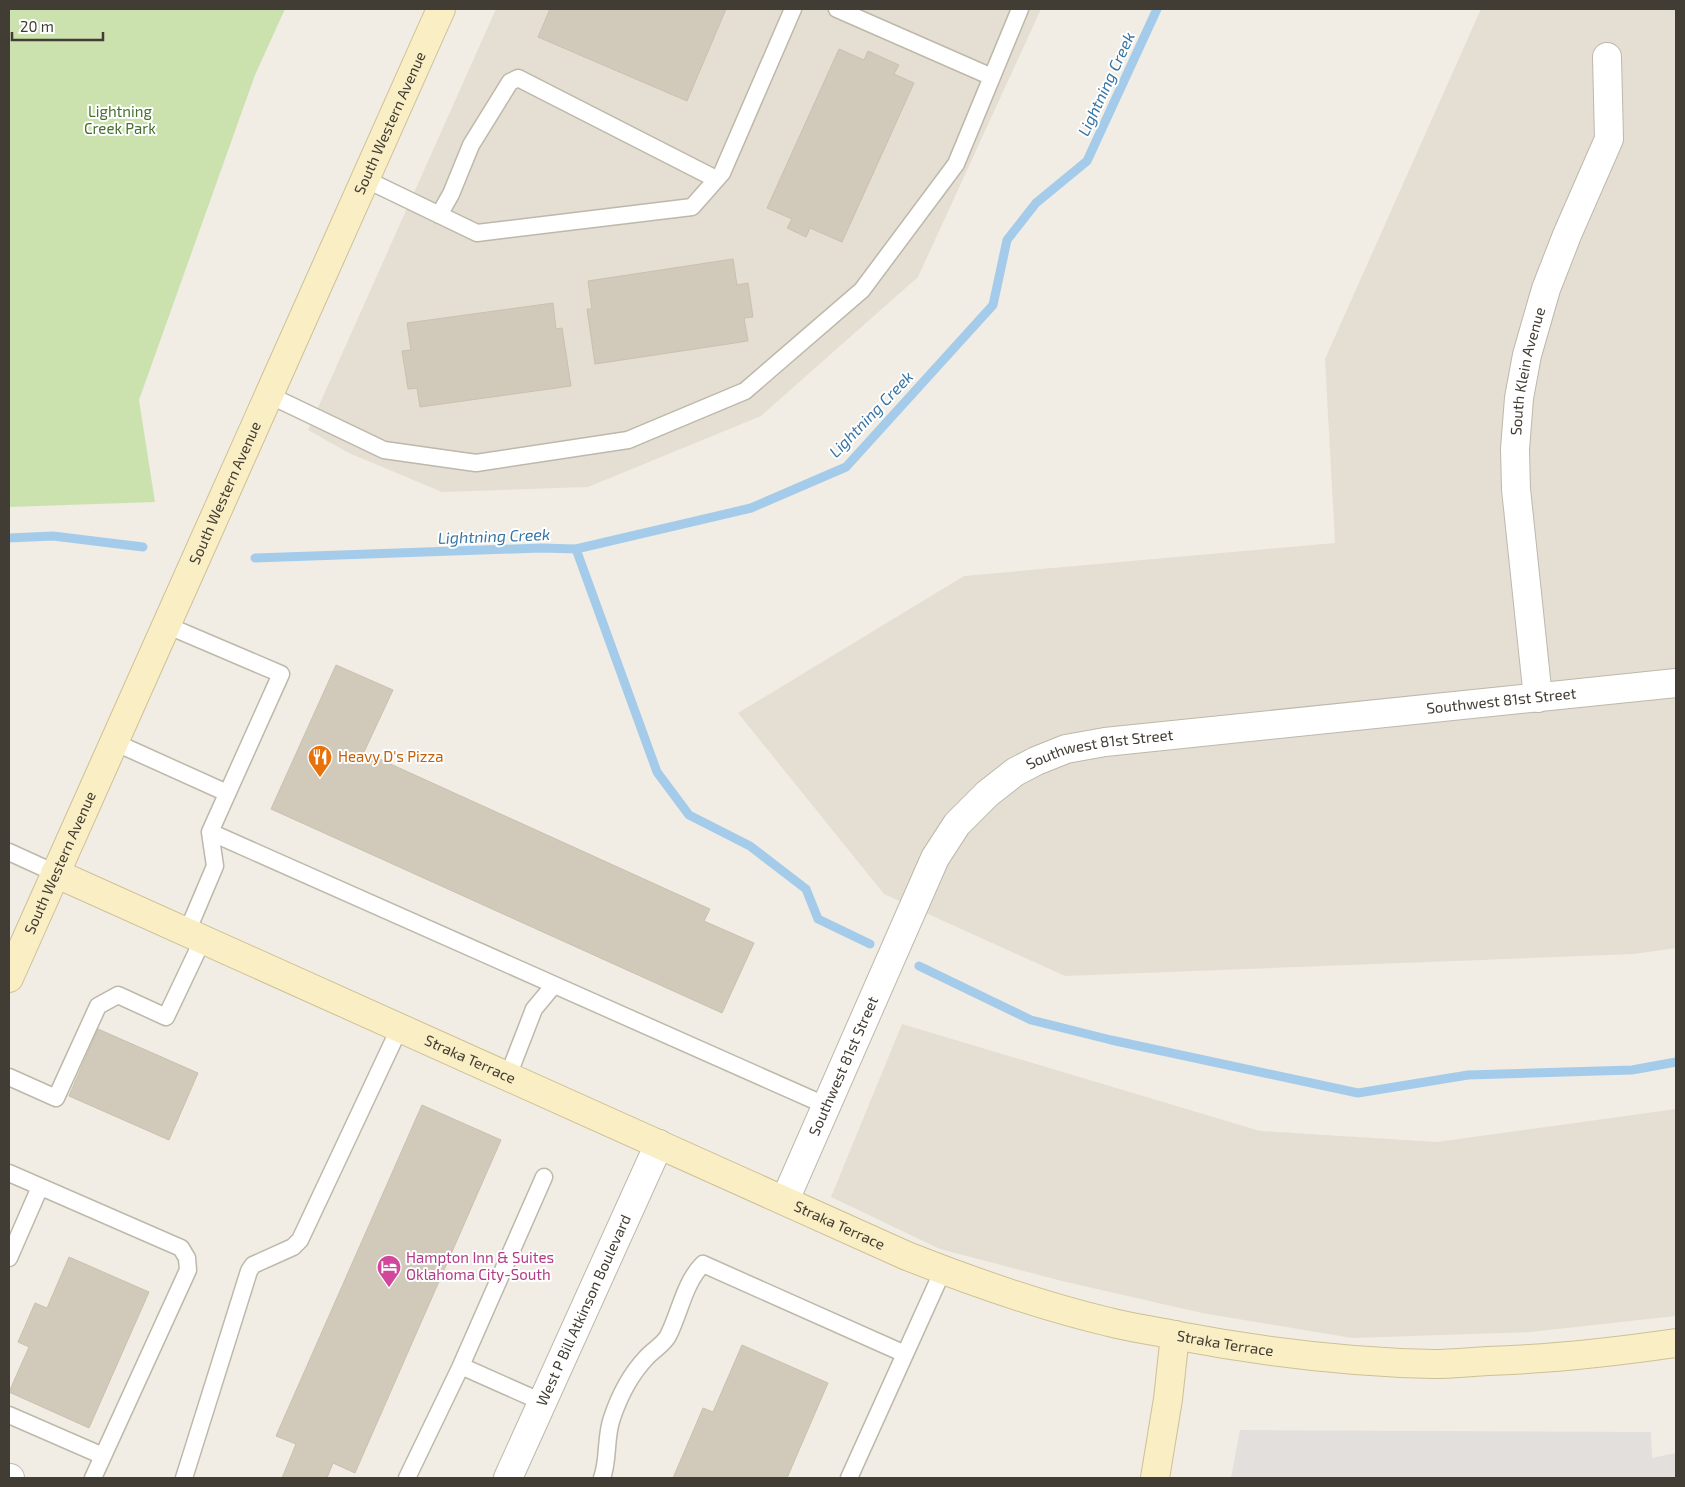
<svg xmlns="http://www.w3.org/2000/svg" width="1685" height="1487" font-family="'Exo 2',sans-serif">
<style>
.residential{fill:#e4dfd2}
.green{fill:#cbe2af}
.parking{fill:#e2dfdc}
.lines{fill:none;stroke-linecap:round;stroke-linejoin:round}
.stream{stroke:#a4ccea;stroke-width:9}
.building{fill:#d1c9ba;stroke:#cbc0ae}
.lane-casing{stroke:#beb8aa;stroke-width:19}
.street-casing{stroke:#beb8aa;stroke-width:30}
.secondary-casing{stroke:#cec096;stroke-width:30}
.lane{stroke:#fff;stroke-width:16}
.street{stroke:#fff;stroke-width:28}
.secondary{stroke:#faeec4;stroke-width:28}
.labels{text-anchor:middle;stroke-width:4;stroke-linejoin:round;paint-order:stroke}
.park-label{font-size:15px;fill:#456f2d;stroke:#fff}
.street-label{font-size:15px;fill:#423d34;stroke:#fff}
.food-label{font-size:15px;fill:#c56008;stroke:#fff;text-anchor:start}
.hotel-label{font-size:15px;fill:#b23c85;stroke:#fff;text-anchor:start}
.water-label{font-size:16px;font-style:italic;fill:#3675a5;stroke:#fff}
</style>
<rect width="100%" height="100%" fill="#f1ede4"/>
<path class="residential" d="M496,9h545l-123,268 -157,139 -173,71 -146,5 -93,-39 -41,-23z
M1481,9h195v939l-42,6 -569,22 -181,-82 -146,-181 226,-137 371,-33 -10,-184z
M902,1024l358,107 177,11 239,-33v207l-146,16 -178,6 -150,-25 -140,-32 -122,-32 -109,-52z"/>
<path class="green" d="M9,9h276l-30,66 -116,325 16,102 -146,5z"/>
<path class="parking" d="M1240,1430l411,2 1,26 24,-5v25h-445z"/>
<g class="lines">
<path class="stream" d="M9,538l44,-2 90,11
M576,549l81,223 32,43 61,31 56,43 12,30 52,25
M255,558l286,-10 35,1 175,-41 95,-41 147,-162 14,-65 29,-37 51,-42 70,-152
M919,966l112,54 80,20 247,53 110,-18 164,-5 44,-8"/>
</g>
<path class="building" d="M550,9h176l-39,92 -149,-64z
M839,49l25,11 4,-9 31,14 -5,9 20,9 -72,159 -32,-14 -4,9 -19,-9 5,-9 -25,-11z
M733,259l4,26 11,-2 5,34 -9,1 4,23 -153,23 -8,-55h5l-4,-28z
M553,303l3,26 6,-1 9,58 -151,21 -3,-19 -9,1 -6,-38 9,-1 -4,-27z
M336,665l57,25 -29,62 346,157 -6,12 50,22 -32,70 -451,-204z
M98,1029l100,44 -29,67 -100,-44z
M422,1105l79,35 -146,333 -22,-10 -6,15h-45l14,-34 -20,-8z
M69,1257l80,35 -60,136 -80,-36 20,-45 -11,-5 17,-39 12,5z
M742,1345l86,38 -41,95h-114l30,-70 10,4z"/>
<g class="lines">
<defs>
<path id="lane" d="M837,9l155,68
M365,179l112,54 215,-26 30,-34 71,-164
M439,215l12,-21 20,-49 39,-63 8,-4 198,101
M269,395l115,55 92,13 152,-23 117,-49 117,-101 94,-126 64,-155
M166,625l115,49 -71,158 617,274
M114,742l113,51
M9,852l46,21
M187,932l28,-66 -5,-34
M508,1076l26,-67 20,-24
M9,1077l47,21 42,-92 20,-11 48,22 37,-78
M9,1173l172,75 6,10 1,12 -95,208
M9,1258l31,-71
M461,1366l81,36
M9,1415l94,41
M184,1478l65,-207 4,-6 40,-18 7,-7 100,-213
M407,1478l53,-110 84,-191
M602,1478c7,-19 3,-41 10,-60 7,-21 19,-44 34,-60 6,-7 18,-14 22,-22 12,-23 16,-53 35,-72l202,90
M849,1478l94,-208"/>
<g id="street">
<path id="s1" d="M1538,698l-22,-209 -1,-40 4,-51 8,-43 19,-66 21,-54 42,-96 -2,-82"/>
<path id="s2" d="M785,1200l150,-342 22,-34 30,-30 28,-22 21,-11 30,-12 39,-7 571,-59"/>
<path d="M9,1478h1"/>
<path id="s3" d="M508,1478l151,-334"/>
</g>
<g id="secondary">
<path id="s4" d="M55,873l852,383c66,26 134,50 202,66 23,6 47,9 70,14 84,16 169,26 254,28 18,0 37,-2 55,-3 64,-2 126,-9 188,-18"/>
<path id="s5" d="M9,978l432,-969"/>
<path d="M1155,1478l13,-79 7,-64"/>
</g>
</defs>
<use href="#lane" class="lane-casing"/>
<use href="#street" class="street-casing"/>
<use href="#secondary" class="secondary-casing"/>
<use href="#lane" class="lane"/>
<use href="#street" class="street"/>
<use href="#secondary" class="secondary"/>
</g>
<defs>
<symbol id="restaurant-pin" viewBox="-11 -11 22 30"><path d="M0 17L-7.5 6A9.5 9.5 0 1 1 7.5 6Z" fill="#e8710a" stroke="#fff"/><path d="M-5-6h1v4h1v-4h1v4h1v-4h1v5L-1.5 .5V6h-2V.5L-5-1ZM5-6V6H3V1.5H1.5Q1.5-4 5-6Z" fill="#fff"/></symbol>
<symbol id="hotel-pin" viewBox="-11 -11 22 30"><path d="M0 17L-7.5 6A9.5 9.5 0 1 1 7.5 6Z" fill="#d1479c" stroke="#fff"/><path d="M-6-4.5h1.5V1H6V5H4.5V3h-9V5H-6ZM-4 0a1.8 1.8 0 1 1 3.6 0ZM.5 0V-2.5h3Q6-2.5 6 0Z" fill="#fff"/></symbol>
</defs>
<g fill-rule="evenodd">
<use href="#restaurant-pin" x="306" y="743" width="28" height="38"/>
<use href="#hotel-pin" x="375" y="1253" width="28" height="38"/>
</g>
<g class="labels">
<g class="park-label">
<text x="120" y="117">Lightning<tspan x="120" dy="17">Creek Park</tspan></text>
</g>
<g class="street-label">
<text dy="5" stroke="none"><textPath href="#s5" startOffset="936">South Western Avenue</textPath></text>
<text dy="5" stroke="none"><textPath href="#s1" startOffset="329">South Klein Avenue</textPath></text>
<text dy="5" stroke="none"><textPath href="#s5" startOffset="531">South Western Avenue</textPath></text>
<text dy="5" stroke="none"><textPath href="#s2" startOffset="986">Southwest 81st Street</textPath></text>
<text dy="5" stroke="none"><textPath href="#s2" startOffset="581">Southwest 81st Street</textPath></text>
<text dy="5" stroke="none"><textPath href="#s5" startOffset="126">South Western Avenue</textPath></text>
<text dy="5" stroke="none"><textPath href="#s4" startOffset="455">Straka Terrace</textPath></text>
<text dy="5" stroke="none"><textPath href="#s2" startOffset="146">Southwest 81st Street</textPath></text>
<text dy="5" stroke="none"><textPath href="#s4" startOffset="860">Straka Terrace</textPath></text>
<text dy="5" stroke="none"><textPath href="#s3" startOffset="184">West P Bill Atkinson Boulevard</textPath></text>
<text dy="5" stroke="none"><textPath href="#s4" startOffset="1265">Straka Terrace</textPath></text>
</g>
<g class="food-label">
<text x="338" y="762">Heavy D's Pizza</text>
</g>
<g class="hotel-label">
<text x="406" y="1263">Hampton Inn &amp; Suites<tspan x="406" dy="17">Oklahoma City-South</tspan></text>
</g>
<g class="water-label">
<text transform="translate(1106 84) rotate(-65)" y="6">Lightning Creek</text>
<text transform="translate(871 414) rotate(-46)" y="6">Lightning Creek</text>
<text transform="translate(494 536) rotate(-2)" y="6">Lightning Creek</text>
</g>
</g>
<rect width="1685" height="1487" fill="none" stroke="#423d34" stroke-width="20"/>
<path d="M12 32v8h91v-8" fill="none" stroke="#423d34" stroke-width="2.5"/>
<text x="20" y="32" font-size="15" fill="#423d34" stroke="#ffffff" stroke-width="4" paint-order="stroke">20 m</text>
</svg>
